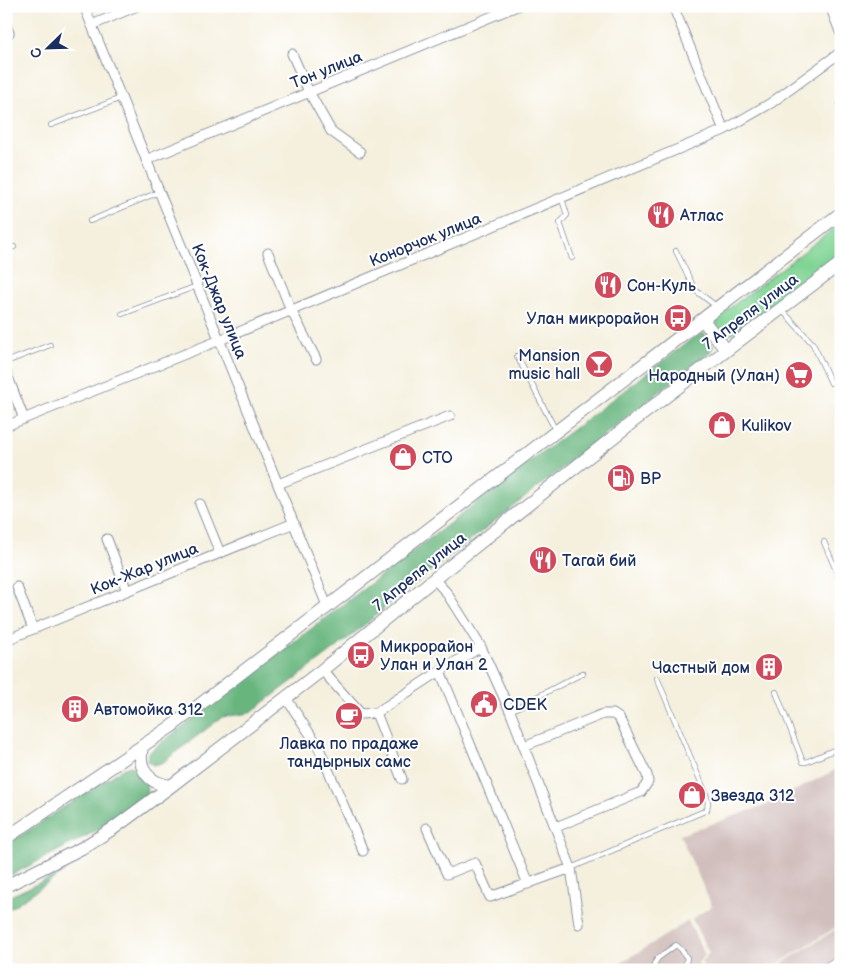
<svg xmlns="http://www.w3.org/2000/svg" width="847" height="976" font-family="'Balsamiq Sans',sans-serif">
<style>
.industrial{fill:#d1bfbd}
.green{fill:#81d495;stroke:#4e827a}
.forest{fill:#68b67e;stroke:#42726e}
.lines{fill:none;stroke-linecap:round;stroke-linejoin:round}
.service-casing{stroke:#88909e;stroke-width:6}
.minor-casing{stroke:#88909e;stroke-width:11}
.primary-casing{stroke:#88909e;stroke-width:14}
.service{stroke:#fff;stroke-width:4.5}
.minor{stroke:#fff;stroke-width:9}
.primary{stroke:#fff;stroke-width:12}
.labels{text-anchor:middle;stroke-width:4;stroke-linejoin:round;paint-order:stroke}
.street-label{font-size:16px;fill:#1b2f5e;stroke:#fff}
.poi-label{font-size:16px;fill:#1b2f5e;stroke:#fff;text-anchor:start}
</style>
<rect width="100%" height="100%" fill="#fff"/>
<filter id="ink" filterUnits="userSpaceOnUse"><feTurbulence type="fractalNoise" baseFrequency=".02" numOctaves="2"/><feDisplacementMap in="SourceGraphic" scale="10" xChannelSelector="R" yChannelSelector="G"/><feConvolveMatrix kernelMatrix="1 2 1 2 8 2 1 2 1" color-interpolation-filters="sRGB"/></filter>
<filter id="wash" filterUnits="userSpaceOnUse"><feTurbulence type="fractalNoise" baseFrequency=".0096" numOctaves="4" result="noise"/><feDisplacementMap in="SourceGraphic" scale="20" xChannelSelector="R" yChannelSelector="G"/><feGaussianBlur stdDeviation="1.12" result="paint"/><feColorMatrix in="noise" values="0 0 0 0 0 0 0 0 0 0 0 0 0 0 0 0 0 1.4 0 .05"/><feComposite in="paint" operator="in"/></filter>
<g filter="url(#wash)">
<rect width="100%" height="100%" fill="#f5f0de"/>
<path class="industrial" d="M841,767v157l-73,46h-63l-4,-8 8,-9 -17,-34 20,-13 -32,-71 86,-30z
M688,921l17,34 -7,8 4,7h-92z
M841,926v44h-70z"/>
<path class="green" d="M841,223v30l-106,79 -8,4 -6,-1 -4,-7v-8l5,-6z"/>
<path class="forest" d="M704,333l10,13 -5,7 -312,245 -62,51 -85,64 -28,4 -60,46 -9,2 -6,-4 1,-8 38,-29 507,-386z
M131,766l9,4 6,13 1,10 -4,7 -51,33 -86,45v-33l118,-77z
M65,871l-59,40v-13z"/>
</g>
<g filter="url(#ink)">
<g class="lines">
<defs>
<path id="service" d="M841,103l-2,2 2,5
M51,125l70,-27
M562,199l5,16 -7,8 12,35
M90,221l69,-29
M6,250l8,-3
M676,251l19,39 21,16
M782,310l31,34 18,39
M122,314l75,-28
M517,356l39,75
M6,362l44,-17
M824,542l17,40
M776,692l27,70h3l35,-15
M510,711l73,-38
M571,868l136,-58 1,-8 -2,-8 -49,-116
M6,965l6,5
M655,970l-1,-6 4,-6 18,-13 5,4 6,9 -3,12
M819,970l22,-14"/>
<path id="minor" d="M84,6l244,602
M673,6l51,124
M830,6l11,28
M92,25l45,-19
M6,26l3,7
M292,54l17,38 22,39 29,21
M146,160l371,-154
M268,253l23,57 25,49
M6,372l18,47
M6,426l209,-84 509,-212 47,-27 70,-51
M278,484l172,-68
M200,504l20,49
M107,539l20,52
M434,579l12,13 35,55 29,64 61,157 8,56
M17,587l16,42
M6,640l288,-117
M322,670l39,44 15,-1 64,-42 41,-24
M440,671l88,213
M286,698l32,48 45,105
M376,713l26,66
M524,746l79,-32h10l6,4 28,57 1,7 -7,10 -85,35
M427,828l20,46 28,-11 15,34 81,-29"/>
<path id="primary" d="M703,320l23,30
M142,747c-5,22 7,37 29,39
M6,838l166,-112 669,-513
M6,886l76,-38 32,-20 57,-42 151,-116 112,-91 201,-159 206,-157"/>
</defs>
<use href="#service" class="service-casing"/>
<use href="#minor" class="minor-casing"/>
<use href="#primary" class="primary-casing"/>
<use href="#service" class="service"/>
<use href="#minor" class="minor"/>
<use href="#primary" class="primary"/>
</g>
</g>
<defs>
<symbol id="restaurant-disc" viewBox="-11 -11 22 22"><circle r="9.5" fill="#d1495b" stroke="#fff"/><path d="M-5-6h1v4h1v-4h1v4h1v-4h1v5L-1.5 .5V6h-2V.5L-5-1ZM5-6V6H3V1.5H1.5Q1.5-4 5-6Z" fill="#fff"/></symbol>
<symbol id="bus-disc" viewBox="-11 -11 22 22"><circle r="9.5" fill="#d1495b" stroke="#fff"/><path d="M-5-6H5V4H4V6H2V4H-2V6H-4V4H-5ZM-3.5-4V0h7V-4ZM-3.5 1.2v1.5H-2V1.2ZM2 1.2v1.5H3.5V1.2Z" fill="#fff"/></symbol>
<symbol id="bar-disc" viewBox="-11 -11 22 22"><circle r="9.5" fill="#d1495b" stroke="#fff"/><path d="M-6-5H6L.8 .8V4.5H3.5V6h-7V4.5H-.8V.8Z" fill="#fff"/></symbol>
<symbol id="supermarket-disc" viewBox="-11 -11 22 22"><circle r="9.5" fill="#d1495b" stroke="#fff"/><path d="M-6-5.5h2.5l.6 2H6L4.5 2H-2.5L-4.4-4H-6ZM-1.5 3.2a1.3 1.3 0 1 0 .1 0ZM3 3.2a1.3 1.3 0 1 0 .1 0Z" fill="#fff"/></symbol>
<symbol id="shop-disc" viewBox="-11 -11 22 22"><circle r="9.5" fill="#d1495b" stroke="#fff"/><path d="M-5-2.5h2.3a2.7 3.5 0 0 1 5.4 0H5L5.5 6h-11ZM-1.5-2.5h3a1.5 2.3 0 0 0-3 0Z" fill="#fff"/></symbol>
<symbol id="fuel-disc" viewBox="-11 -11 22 22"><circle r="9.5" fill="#d1495b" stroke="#fff"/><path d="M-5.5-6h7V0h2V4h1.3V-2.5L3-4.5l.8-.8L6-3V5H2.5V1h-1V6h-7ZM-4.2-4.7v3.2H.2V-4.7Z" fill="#fff"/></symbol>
<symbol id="building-disc" viewBox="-11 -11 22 22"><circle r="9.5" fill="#d1495b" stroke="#fff"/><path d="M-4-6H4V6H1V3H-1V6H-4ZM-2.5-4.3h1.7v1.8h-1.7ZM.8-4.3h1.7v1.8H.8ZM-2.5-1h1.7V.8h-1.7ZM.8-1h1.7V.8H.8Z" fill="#fff"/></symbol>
<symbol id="civic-disc" viewBox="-11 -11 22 22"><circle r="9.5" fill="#d1495b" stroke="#fff"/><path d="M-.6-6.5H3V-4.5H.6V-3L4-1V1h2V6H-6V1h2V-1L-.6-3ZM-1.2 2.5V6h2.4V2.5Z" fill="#fff"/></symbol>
<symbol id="cafe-disc" viewBox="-11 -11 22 22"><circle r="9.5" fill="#d1495b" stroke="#fff"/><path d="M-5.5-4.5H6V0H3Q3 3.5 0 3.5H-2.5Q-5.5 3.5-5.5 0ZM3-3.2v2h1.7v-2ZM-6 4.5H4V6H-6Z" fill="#fff"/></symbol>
</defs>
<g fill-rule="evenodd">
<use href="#restaurant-disc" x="645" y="199" width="32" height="32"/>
<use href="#restaurant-disc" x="592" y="269" width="32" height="32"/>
<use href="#bus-disc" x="662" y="302" width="32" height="32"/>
<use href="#bar-disc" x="583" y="348" width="32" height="32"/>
<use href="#supermarket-disc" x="783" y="359" width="32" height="32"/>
<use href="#shop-disc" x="706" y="409" width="32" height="32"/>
<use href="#shop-disc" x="387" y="441" width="32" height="32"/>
<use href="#fuel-disc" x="605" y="462" width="32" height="32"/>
<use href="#restaurant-disc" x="527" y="544" width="32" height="32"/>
<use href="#bus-disc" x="345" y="639" width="32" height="32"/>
<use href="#building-disc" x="753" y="651" width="32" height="32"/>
<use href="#civic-disc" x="468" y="688" width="32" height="32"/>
<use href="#building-disc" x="59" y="693" width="32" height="32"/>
<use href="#cafe-disc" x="333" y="700" width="32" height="32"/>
<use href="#shop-disc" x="676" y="779" width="32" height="32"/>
</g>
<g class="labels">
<g class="street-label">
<text transform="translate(326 69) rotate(-22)" y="6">Тон улица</text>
<text transform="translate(425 239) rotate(-22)" y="6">Конорчок улица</text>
<text transform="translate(220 301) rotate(68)" y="6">Кок-Джар улица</text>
<text transform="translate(750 311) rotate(-37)" y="6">7 Апреля улица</text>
<text transform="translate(144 568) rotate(-22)" y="6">Кок-Жар улица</text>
<text transform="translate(419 571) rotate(-39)" y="6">7 Апреля улица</text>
</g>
<g class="poi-label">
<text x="680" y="221">Атлас</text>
<text x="627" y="291">Сон-Куль</text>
<text x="659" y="324" text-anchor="end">Улан микрорайон</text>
<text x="580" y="361" text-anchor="end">Mansion<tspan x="580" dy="18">music hall</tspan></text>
<text x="780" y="381" text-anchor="end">Народный (Улан)</text>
<text x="741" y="431">Kulikov</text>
<text x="422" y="463">СТО</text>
<text x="640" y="484">BP</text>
<text x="562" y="566">Тагай бий</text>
<text x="380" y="652">Микрорайон<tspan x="380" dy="18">Улан и Улан 2</tspan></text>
<text x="750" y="673" text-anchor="end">Частный дом</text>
<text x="503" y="710">CDEK</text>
<text x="94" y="715">Автомойка 312</text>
<text x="349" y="749" text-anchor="middle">Лавка по прадаже<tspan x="349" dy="18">тандырных самс</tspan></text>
<text x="711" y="801">Звезда 312</text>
</g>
</g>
<rect width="847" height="976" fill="none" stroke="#fff" stroke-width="25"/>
<g transform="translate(48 48) rotate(247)" stroke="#ffffff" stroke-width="4" paint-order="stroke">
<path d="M0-4L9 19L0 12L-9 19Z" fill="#1b2f5e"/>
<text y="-8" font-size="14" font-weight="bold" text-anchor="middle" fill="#1b2f5e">С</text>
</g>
</svg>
